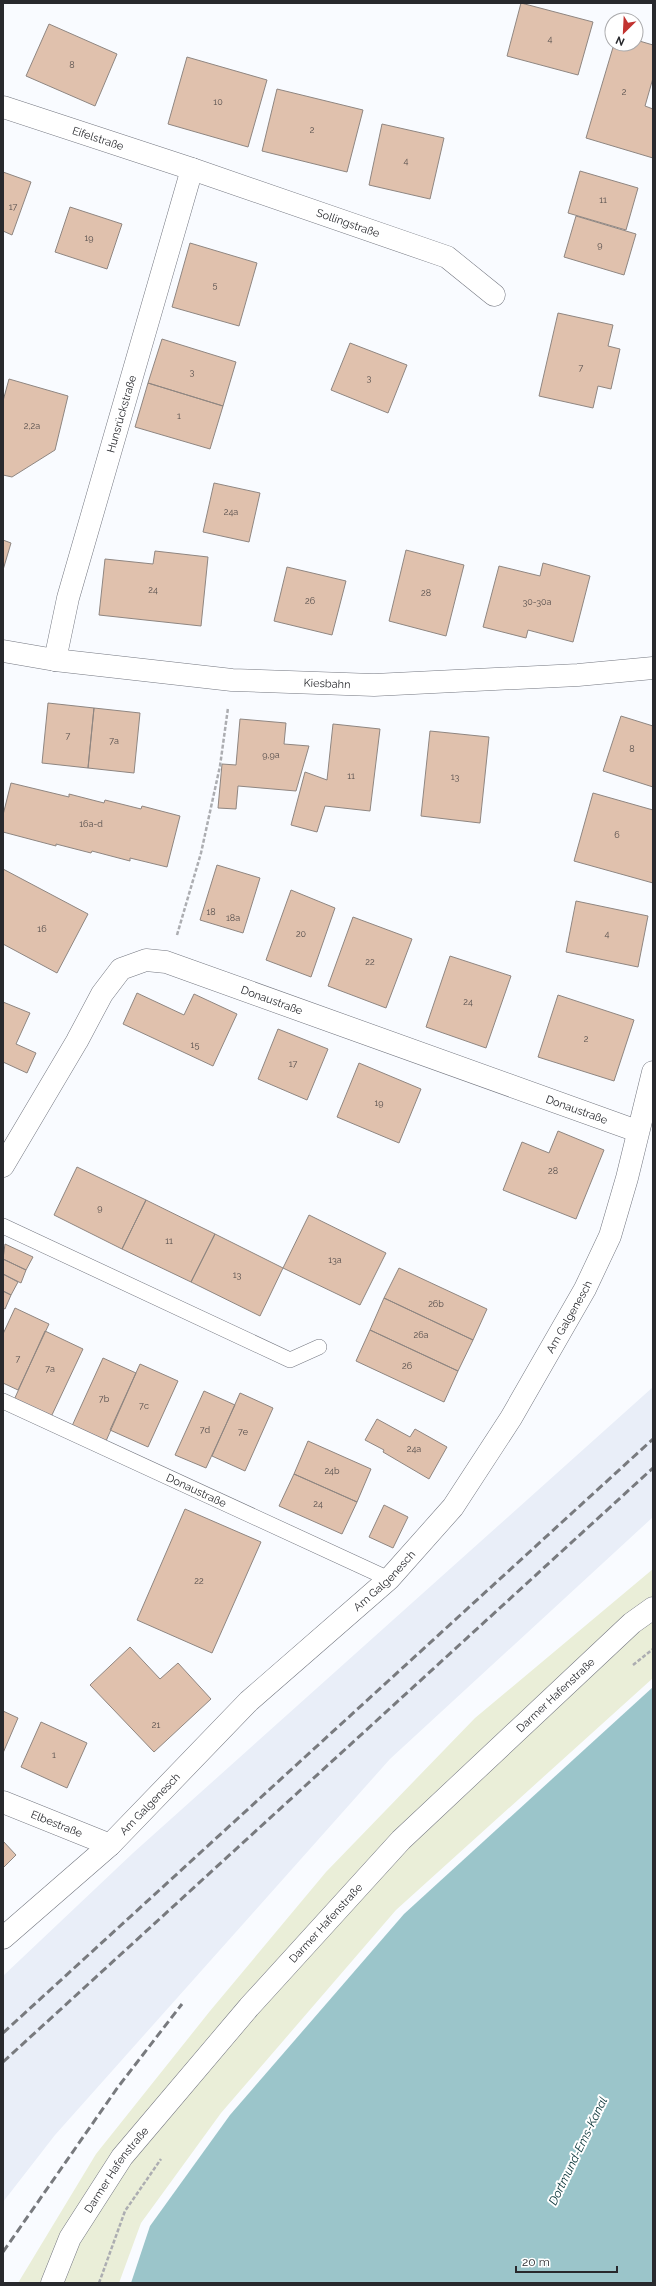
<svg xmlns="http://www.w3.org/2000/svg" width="656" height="2286" font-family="Raleway,sans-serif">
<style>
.built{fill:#e9eef8}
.green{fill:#eaeed8}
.water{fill:#9bc5ca}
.building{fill:#e0c1ad;stroke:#8f8681}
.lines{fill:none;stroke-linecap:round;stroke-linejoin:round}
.service-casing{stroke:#747780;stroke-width:16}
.minor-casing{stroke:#747780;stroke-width:23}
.path{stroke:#acadb1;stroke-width:2.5;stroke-dasharray:4 2;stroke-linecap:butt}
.service{stroke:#fff;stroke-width:15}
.minor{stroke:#fff;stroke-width:22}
.rail{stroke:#787a7e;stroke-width:3;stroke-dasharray:8 4;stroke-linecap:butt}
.labels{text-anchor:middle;stroke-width:4;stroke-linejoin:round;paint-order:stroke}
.number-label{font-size:9px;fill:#564f4d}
.street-label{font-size:11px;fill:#28292d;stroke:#fff}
.water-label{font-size:12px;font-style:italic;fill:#063135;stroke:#fff}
</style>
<rect width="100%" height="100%" fill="#f9fbff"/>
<path class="built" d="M653,1387v130l-263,242 -335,376 -52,67v-226l130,-123z"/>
<path class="green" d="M653,1569v109l-257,232 -175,203 -80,110 -22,60h-101l78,-129 114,-143 116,-139 149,-154z"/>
<path class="water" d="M653,1687v596h-522l19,-57 80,-111 174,-201z"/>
<path class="building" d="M521,3l72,19 -15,53 -71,-19z
M49,24l68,30 -22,52 -69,-30z
M636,40l17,5v33l-8,28 8,3v49l-67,-20 28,-94h22z
M187,57l80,23 -19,67 -80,-23z
M277,89l86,21 -16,62 -85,-21z
M382,124l62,14 -14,61 -61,-14z
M580,171l58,17 -12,42 -58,-17z
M3,172l28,10 -19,53 -9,-4z
M70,207l52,17 -15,45 -52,-17z
M576,216l60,18 -12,41 -60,-18z
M190,243l67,20 -18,63 -67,-19z
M558,313l55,12 -5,21 12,3 -9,40 -13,-3 -5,22 -54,-12z
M162,339l74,23 -13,44 -75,-23z
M350,343l57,22 -19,48 -57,-23z
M9,379l59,17 -13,54 -43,27 -9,-2v-74z
M148,383l75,23 -13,43 -75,-22z
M214,483l46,10 -11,49 -46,-10z
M3,540l8,3 -8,27z
M406,550l58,15 -18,71 -57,-15z
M155,551l53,6 -7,69 -102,-11 6,-56 48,5z
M543,563l47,13 -17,66 -45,-12 -2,8 -43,-11 16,-61 41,10z
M287,567l59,14 -14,54 -58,-14z
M48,703l46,5 -6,60 -46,-5z
M94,708l46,5 -6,60 -46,-5z
M621,716l32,10v61l-50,-16z
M240,719l46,4 -2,21 25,2 -13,45 -58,-5 -2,23 -18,-1 4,-44 14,1z
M333,724l47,5 -10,82 -45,-5 -8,26 -26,-7 14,-53 22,8z
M430,731l59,6 -9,86 -59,-7z
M11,783l58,14v-3l35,9 1,-3 36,9 1,-3 38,10 -13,51 -37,-9v3l-38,-10 -1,2 -35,-9v2l-53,-14v-17z
M593,793l60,17v73l-79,-22z
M217,865l43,13 -17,55 -43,-13z
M3,869l85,45 -31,59 -54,-29z
M291,890l44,18 -24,69 -45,-17z
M576,901l72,15 -10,51 -72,-15z
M353,917l59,22 -26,69 -58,-22z
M450,956l61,20 -25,72 -60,-21z
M137,993l47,22 10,-21 43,20 -24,52 -90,-42z
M558,995l76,25 -20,61 -76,-24z
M3,1002l27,11 -14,31 20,9 -9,20 -24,-11z
M278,1029l50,20 -21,51 -49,-21z
M359,1063l62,26 -22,54 -62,-26z
M558,1131l46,19 -28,69 -73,-29 19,-48 27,11z
M77,1167l69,33 -24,49 -68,-34z
M146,1200l69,34 -24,48 -69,-33z
M309,1215l77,38 -26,52 -77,-37z
M215,1234l68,34 -23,48 -69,-34z
M5,1244l28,13 -7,13 -23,-11z
M3,1259l23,11 -5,13 -18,-9z
M399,1268l88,41 -14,31 -89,-42z
M3,1274l15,8 -7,13 -8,-4z
M3,1291l8,4 -6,14 -2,-1z
M384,1298l89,42 -15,31 -88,-41z
M15,1308l34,16 -31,66 -15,-7v-49z
M370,1330l88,41 -14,31 -88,-41z
M45,1331l38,18 -32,68 -37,-17z
M103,1358l33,15 -30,68 -34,-15z
M140,1364l38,17 -30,66 -38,-17z
M204,1391l31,14 -29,63 -31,-13z
M240,1393l33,15 -28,63 -33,-15z
M377,1419l33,18 5,-8 32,18 -18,32 -46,-27 1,-2 -19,-10z
M308,1441l63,28 -14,33 -63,-28z
M294,1474l63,28 -15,32 -63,-28z
M384,1505l24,12 -15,31 -24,-11z
M185,1509l76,33 -49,111 -75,-33z
M130,1647l30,32 18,-16 33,36 -57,53 -64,-67z
M3,1711l15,7 -15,35z
M41,1722l46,21 -20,45 -46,-21z
M3,1841l13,14 -13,13z"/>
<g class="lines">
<defs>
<g id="service">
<path d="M3,1226l287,134 29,-13"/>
<path id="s1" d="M3,1401l386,178"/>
</g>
<g id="minor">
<path id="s2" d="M3,107l189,62 255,88 47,38"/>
<path id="s3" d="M3,651l52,9 177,20 142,5 204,-10 75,-7"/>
<path id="s4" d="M55,660l13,-62 124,-429"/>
<path id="s5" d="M3,1166l74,-125 25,-47 19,-25 25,-9 20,2 471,169"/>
<path id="s6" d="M3,1802l107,43"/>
<path id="s7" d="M3,1938l107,-93 139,-144 140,-122 64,-72 58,-89 74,-129 25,-53 17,-58 26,-106"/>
<path id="s8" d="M52,2283l18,-45 52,-81 127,-150 152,-167 231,-217 21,-15"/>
</g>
</defs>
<use href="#service" class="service-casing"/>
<use href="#minor" class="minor-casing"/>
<path class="path" d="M177,935l24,-82 19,-87 8,-58
M633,1665l20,-16
M99,2283l26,-72 36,-52"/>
<use href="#service" class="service"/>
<use href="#minor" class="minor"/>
<path class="rail" d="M3,2033l650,-594
M3,2062l650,-594
M3,2252l115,-165 64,-83"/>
</g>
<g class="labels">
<g class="number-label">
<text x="550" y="42">4</text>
<text x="72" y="68">8</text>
<text x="624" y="95">2</text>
<text x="218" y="105">10</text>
<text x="312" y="133">2</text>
<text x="406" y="164">4</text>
<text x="603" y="203">11</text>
<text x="13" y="210">17</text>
<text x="89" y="241">19</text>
<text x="600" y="248">9</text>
<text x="215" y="288">5</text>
<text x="581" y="371">7</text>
<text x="192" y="375">3</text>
<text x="369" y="381">3</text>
<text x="179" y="419">1</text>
<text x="32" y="429">2,2a</text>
<text x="231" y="515">24a</text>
<text x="153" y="593">24</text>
<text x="426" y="596">28</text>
<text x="310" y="604">26</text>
<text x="537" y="605">30-30a</text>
<text x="68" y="739">7</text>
<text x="114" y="744">7a</text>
<text x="632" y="752">8</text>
<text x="271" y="758">9,9a</text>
<text x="351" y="779">11</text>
<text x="455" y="780">13</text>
<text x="91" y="827">16a-d</text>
<text x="617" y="838">6</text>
<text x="211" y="915">18</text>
<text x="233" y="921">18a</text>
<text x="42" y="932">16</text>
<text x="301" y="937">20</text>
<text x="607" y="937">4</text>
<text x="370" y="965">22</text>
<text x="468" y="1005">24</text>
<text x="586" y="1042">2</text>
<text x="195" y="1048">15</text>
<text x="293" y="1067">17</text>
<text x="379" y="1106">19</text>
<text x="553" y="1174">28</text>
<text x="100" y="1211">9</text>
<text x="169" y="1244">11</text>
<text x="335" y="1263">13a</text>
<text x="237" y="1278">13</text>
<text x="436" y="1307">26b</text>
<text x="421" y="1338">26a</text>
<text x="18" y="1362">7</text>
<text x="407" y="1369">26</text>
<text x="50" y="1372">7a</text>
<text x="104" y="1402">7b</text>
<text x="144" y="1409">7c</text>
<text x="205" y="1433">7d</text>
<text x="243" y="1435">7e</text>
<text x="414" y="1452">24a</text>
<text x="332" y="1474">24b</text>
<text x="318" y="1507">24</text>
<text x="199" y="1584">22</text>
<text x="156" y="1728">21</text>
<text x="54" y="1758">1</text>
</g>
<g class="street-label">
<text dy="4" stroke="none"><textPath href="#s2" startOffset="100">Eifelstraße</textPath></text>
<text dy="4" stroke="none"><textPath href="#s2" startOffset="364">Sollingstraße</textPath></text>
<text dy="4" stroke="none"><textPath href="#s4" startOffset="255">Hunsrückstraße</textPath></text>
<text dy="4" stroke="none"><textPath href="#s3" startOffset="326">Kiesbahn</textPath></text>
<text dy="4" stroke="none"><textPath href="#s5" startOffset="389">Donaustraße</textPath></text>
<text dy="4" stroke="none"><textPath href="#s5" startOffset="713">Donaustraße</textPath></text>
<text dy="4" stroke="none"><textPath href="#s7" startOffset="847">Am Galgenesch</textPath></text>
<text dy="4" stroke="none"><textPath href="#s1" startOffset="213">Donaustraße</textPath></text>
<text dy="4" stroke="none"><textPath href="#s7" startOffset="523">Am Galgenesch</textPath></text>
<text dy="4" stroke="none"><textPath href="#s8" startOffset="779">Darmer Hafenstraße</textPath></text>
<text dy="4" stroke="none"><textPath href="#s7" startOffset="199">Am Galgenesch</textPath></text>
<text dy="4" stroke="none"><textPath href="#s6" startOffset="58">Elbestraße</textPath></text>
<text dy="4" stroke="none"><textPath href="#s8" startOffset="455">Darmer Hafenstraße</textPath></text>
<text dy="4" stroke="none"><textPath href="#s8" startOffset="131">Darmer Hafenstraße</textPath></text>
</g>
<g class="water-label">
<text transform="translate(578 2151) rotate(-64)" y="4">Dortmund-Ems-Kanal</text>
</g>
</g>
<rect width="656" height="2286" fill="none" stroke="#28292d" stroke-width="8"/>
<g transform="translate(624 32) rotate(204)"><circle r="19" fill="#ffffff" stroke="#a9a9ab"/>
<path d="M0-3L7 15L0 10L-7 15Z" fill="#c23330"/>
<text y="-6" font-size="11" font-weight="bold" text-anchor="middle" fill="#28292d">N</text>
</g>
<path d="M516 2266v6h101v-6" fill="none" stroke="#28292d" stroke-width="2"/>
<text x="522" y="2266" font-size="12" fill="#28292d" stroke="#ffffff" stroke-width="3" paint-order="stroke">20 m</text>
</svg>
